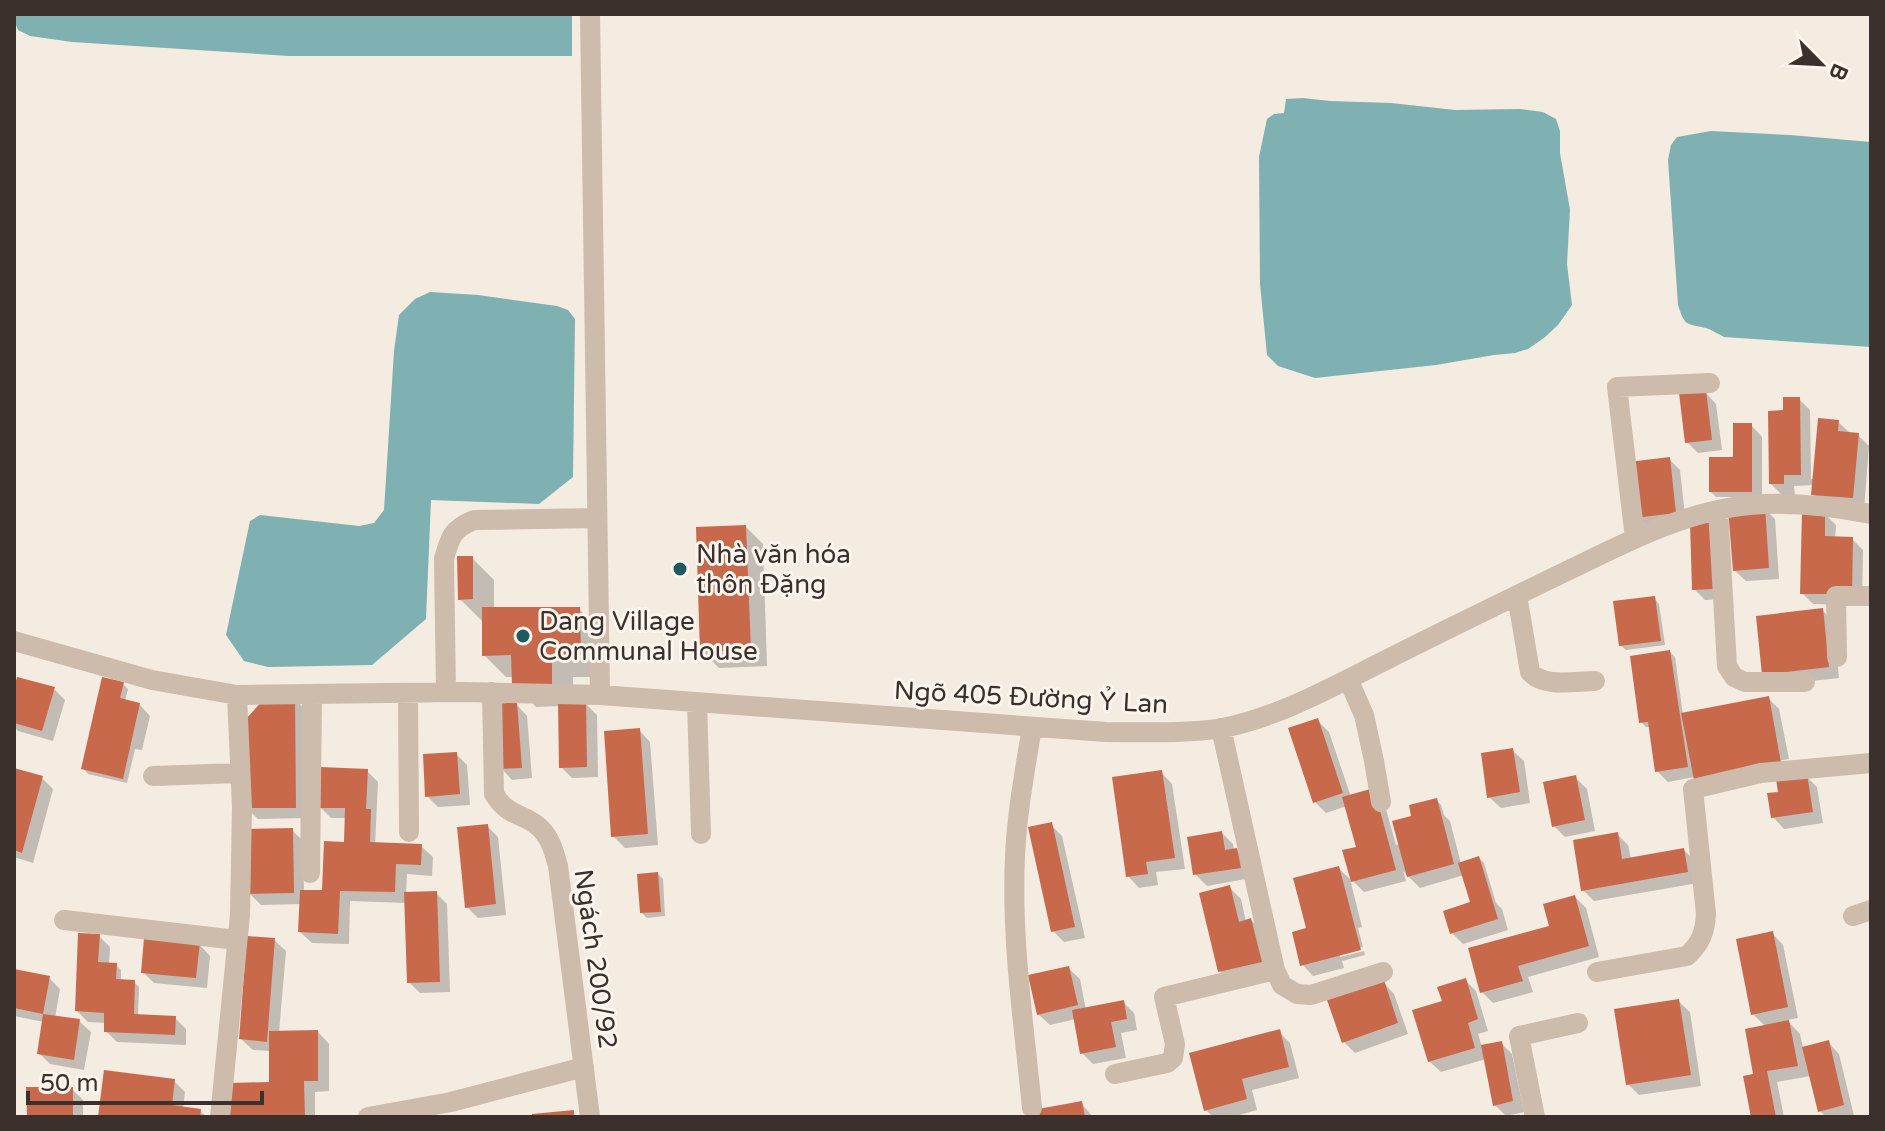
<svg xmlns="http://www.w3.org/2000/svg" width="1885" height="1131" font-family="'Varela Round',sans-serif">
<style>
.water{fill:#7fb0b2}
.shadow{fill:#0003}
.building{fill:#c8694b}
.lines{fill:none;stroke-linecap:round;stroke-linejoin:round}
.minor{stroke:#cdbbac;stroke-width:20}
.poi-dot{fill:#1f5a5e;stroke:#fbf5ee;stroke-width:3}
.labels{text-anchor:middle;stroke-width:6;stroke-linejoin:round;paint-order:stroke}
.poi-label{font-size:26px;fill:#3b302b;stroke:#fbf5ee;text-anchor:start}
.street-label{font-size:26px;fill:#3b302b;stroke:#fbf5ee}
</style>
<rect width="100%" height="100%" fill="#f4ebe1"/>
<path class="water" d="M14,14h558v42h-283l-217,-14 -42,-6 -12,-6 -4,-10z
M1303,98l27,3 61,2 64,7 65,-1 23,3 13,7 4,12v22l10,57 -3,54 5,41 -14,20 -14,13 -16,11 -13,4 -21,2 -58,10 -121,13 -37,-12 -11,-11 -7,-71 -1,-127 8,-38 7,-5 10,-1 2,-14z
M1711,131l79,4 81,7v205l-147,-10c-6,-3 -12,-7 -18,-9 -20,-5 -21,-1 -28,-23l-10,-145 3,-15 6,-8z
M430,292l48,3 79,11 11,4 7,9 -2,158 -34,27 -108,-4 -5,119 -54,46 -104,2 -24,-6 -18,-26 24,-114 10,-6 99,11 15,-3 10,-13 10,-159 5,-36 16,-16z"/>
<path class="shadow" d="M1705,392l11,12 6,46 -24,3 -11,-11z
M1799,399l11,11 1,69h3l24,-57 13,12 7,1 11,11 -5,63 -40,-4 -11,-11 1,-9 -20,1 1,9h-13l-11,-11 14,-72z
M1751,425l11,12v66l-22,-6h-24l-5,-5z
M1669,459l11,11 6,54 -38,4 -11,-11z
M1764,508l11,11 4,60 -33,2 -12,-11z
M1825,514l11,11 -1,14h17l11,11 -1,55 -49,-1 -11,-11z
M746,527l17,17 4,122 -48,2 -17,-17z
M1721,535l2,64 -18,1 -11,-11z
M472,558l22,22v29h85l23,22v46h-29v26h12l12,12 1,62 -26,1 -11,-11 -1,-61 -24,1 -22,-23v-7h-8l-22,-22 -2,-34 -22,-22z
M1654,598l5,6 6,41 -39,5 -6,-5z
M1822,610l11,11 6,57 -44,5 -26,-4z
M1670,652l5,5 8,58 85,-17 11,11 10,50 -121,23 -11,-11 -6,-44h-5l-5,-5z
M123,684l5,5 -3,12 14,3 11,12 -8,34 -7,-1 -8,34 -39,-9 -5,-6z
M54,689l11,11 -12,41 -35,-10 -4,-4v-32z
M294,699l12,11v108l-48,1 -11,-11z
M516,704l11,12 5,62 -20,2 -11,-12z
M1318,721l11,11 22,65 33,5 12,43 4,-1 14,-27 22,-17 5,5 3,10 6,6 11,43 18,-6 5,5 12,40 6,6 6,21 -45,14 -11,-11 22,-30 -10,-28 -44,13 -17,-17 3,10 -42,11 -11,-11 5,-33 -11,-42 -21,7 -11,-11z
M639,730l11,12 8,103 -33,3 -12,-12z
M1512,750l12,11 6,42 -29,5 -12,-11z
M456,754l11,11 3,40 -32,2 -11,-11z
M14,770l28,8 11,11 -20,74 -19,-6z
M367,771l11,11 -3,63 46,1 12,11 -1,19 -25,-2 -1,20 30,-1 11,11 3,88 -30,1 -11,-11 -3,-79 -56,-2 -1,43 -37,-1 -12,-11 2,-28 -41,1 -11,-11 42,-64 11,11 1,51h20l22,-48 1,-26h-16l-11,-11z
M1161,772l11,12 13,85 -29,3 2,13 -19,3 -11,-12z
M1806,776l11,11 6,36 -39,6 -11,-12z
M1576,778l11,11 8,42 -30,6 -11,-11z
M1051,825l11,11 23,102 -21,4 -11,-11z
M487,826l11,11 8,78 -28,3 -11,-11z
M1222,833l11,11 1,7 3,-1 11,11 3,17 -44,8 -12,-12z
M1617,834l11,11 3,14 53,-9 11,11 3,22 -104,18 -11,-11z
M1338,868l12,11 12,48 -4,1 5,19 -23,6v4l24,-6 1,4 -23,6 2,7 -31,8 -11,-12 7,-34z
M658,874l5,5 2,37 -18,2 -6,-6z
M1229,887l12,12 5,23 5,-2 11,11 10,42 -41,9 -11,-11z
M1575,897l11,11 13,49 -71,20 5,15 -40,11 -11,-11 69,-65z
M1772,933l11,12 15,73 -11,2 13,14 3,14 25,-6 11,12 15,62 -28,1 -6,-6 -9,-35 -34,6 7,35h-31l3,-42 10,-48 -13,-13z
M99,936l11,11 -1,18h7l5,5v12h13l5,5 -1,29 37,2 11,11v16l-69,-3 -11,-11v-8l-18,-1 -11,-11z
M274,940l12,11 -7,82 39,-1 11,12v47l-14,1v25h-84l40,-33v-33l-18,-1 -12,-11z
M199,944l11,12 -3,32 -53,-5 -11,-11z
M1068,968l12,11 6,31 37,-8 11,11 3,17 -16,3 5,25 -33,6 -11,-11 -6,-34 -26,6 -12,-11z
M14,971l35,7 11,11 -5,29 24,3 12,11 -7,38 -34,-6 -11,-11 5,-31 -30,-6z
M1465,980l11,11 12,40 -10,3 4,13 19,-4 11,11 12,58 -18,4 -11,-11 -9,-46 -45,13 -12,-11z
M1383,982l11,12 14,40 -53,19 -11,-11z
M1678,1001l12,11 11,74 -62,9 -11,-11z
M1279,1032l11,11 9,35 -47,12 5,20 -25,7h-19l-7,-7z
M174,1081l11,11 -2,17 17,2 7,6h-107z
M72,1089l11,11v17h-54z
M1081,1103l12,14h-51z"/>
<path class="building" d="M1706,390l6,50 -27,3 -6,-50z
M1783,397h17l1,78h-17v9h-15l-1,-73 15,-1z
M1818,418l21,2 -1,11 21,2 -6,65 -42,-3z
M1733,423h19v69h-43v-35h24z
M1670,457l6,56 -41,5 -7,-56z
M1765,506l4,62 -36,3 -5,-62z
M1802,511l23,1v24l28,1 -1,57h-52z
M1690,522h21l2,67 -21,1z
M746,525l5,125 -51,2 -4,-125z
M457,556h16v43l-15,1z
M1655,596l6,45 -42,5 -6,-45z
M482,607h98l1,48 -29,1v28l-40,1 -1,-30 -29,1z
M1823,608l6,59 -67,8 -6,-59z
M1670,650l18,117 -33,5 -7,-50 -9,1 -9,-67z
M17,677l38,10 -13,44 -28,-8v-35z
M102,677l22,5 -4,16 20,5 -17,76 -42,-10z
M1769,696l12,67 -87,17 -13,-67z
M266,697h29l1,111h-51l-1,-87z
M586,701l1,66 -28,1 -1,-66z
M517,702l5,66 -23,1 -4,-65z
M1318,718l25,75 -30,10 -25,-75z
M640,728l8,106 -37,3 -7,-106z
M1513,748l7,44 -33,6 -6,-45z
M457,752l3,42 -35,3 -2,-43z
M320,767l48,2 -2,40h5l-1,33 52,2 -1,21 -25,-1 -1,28 -55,-1 -2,43 -40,-2 2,-42h22l2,-49 20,1 1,-34h-27z
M14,768l29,8 -21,77 -8,-3z
M1162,770l13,88 -29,4 2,12 -22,3 -14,-100z
M1807,774l6,38 -42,6 -4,-25 11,-1 -2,-13z
M1576,775l9,45 -33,7 -9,-45z
M1374,788l22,82 -45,12 -9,-32 14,-3 -14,-50z
M1437,798l17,66 -47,13 -15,-56 19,-5 -2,-11z
M1052,822l23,105 -24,5 -23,-105z
M488,824l8,80 -31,4 -8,-81z
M293,828l1,65 -46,1 -1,-65z
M1222,831l3,19 12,-2 4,20 -48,7 -6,-38z
M1618,832l4,27 62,-11 4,24 -107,19 -8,-51z
M1479,856l19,63 -48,15 -7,-23 27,-9 -12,-39z
M1339,866l22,84 -61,16 -8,-34 14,-4 -13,-50z
M658,872l3,40 -21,1 -3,-39z
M1230,885l9,37 12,-4 11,44 -44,10 -19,-79z
M437,891l3,91 -33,1 -3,-91z
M1575,895l14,51 -71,20 5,15 -43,12 -12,-45 81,-22 -6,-22z
M1773,931l15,76 -37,8 -15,-76z
M78,933l22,1 -2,28 19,1 -1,16 19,1 -1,34 42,2 -1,19 -71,-3v-19l-29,-2z
M247,936l28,2 -8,104 -28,-3z
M144,938l56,4 -4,36 -55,-5z
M1069,966l9,39 -41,10 -9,-40z
M14,969l36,7 -7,38 -29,-6z
M1466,978l12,41 -10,4 7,25 -47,14 -16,-52 30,-9 -5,-14z
M1384,980l14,43 -56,20 -15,-43z
M1679,999l12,76 -65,10 -12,-76z
M1124,1000l3,19 -16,3 5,25 -36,7 -8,-44z
M43,1014l37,5 -6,41 -37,-6z
M1789,1020l9,46 -31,5 9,46h-25l-8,-41 10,-2 -8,-45z
M1280,1029l9,38 -47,12 5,20 -43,12 -15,-58z
M318,1030v51h-14l1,36h-76v-34l40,-1v-51z
M1829,1040l15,65 -26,7 -16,-65z
M1502,1041l11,60 -20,5 -12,-61z
M104,1070l71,9 -3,26 29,4 -1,8h-102z
M26,1087h47v30h-46z
M1082,1101l3,16h-45l-2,-8z
M574,1110v7h-42v-3z"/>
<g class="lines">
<path class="minor" d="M590,14l10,681
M1718,510l9,156 7,11 11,5h60
M1635,538l-18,-151 93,-4
M1517,595l13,77c14,16 45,9 65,9
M14,641l138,39 85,15 5,112 -2,108 -20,202
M1837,657l-1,-61h35
M1348,679l16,36 10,46 7,41
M446,692l-2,-133c6,-22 8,-30 30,-39l123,-2
M492,692l2,102c15,24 28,18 45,33 12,11 15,25 19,39l32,251
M408,693l1,139
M237,695l226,-3 137,3 506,37c36,0 81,2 116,-4 55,-10 112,-42 162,-67 61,-31 123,-61 185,-91 58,-28 116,-59 181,-65 41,-4 81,1 121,9
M697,702l4,132
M1221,728l54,242 7,15 15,9 14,1 72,-23
M153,776l87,-3
M310,873l2,-178
M1853,916l18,-6
M64,920l173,20
M1597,972l90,-16c14,-13 18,-24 19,-42l-13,-125 68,-16 110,-10
M1115,1074l52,-11 6,-5 2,-14 -11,-47 111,-27
M1032,1108c-8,-83 -21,-168 -17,-252 2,-44 10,-86 17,-129
M368,1117l83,-15 133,-35
M1535,1117l-16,-81 59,-13"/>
</g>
<g class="poi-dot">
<circle cx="680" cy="569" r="8"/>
<circle cx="523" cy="636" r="8"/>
</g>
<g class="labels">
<g class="poi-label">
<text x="696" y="563">Nhà văn hóa<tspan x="696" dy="30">thôn Đặng</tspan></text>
<text x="539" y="630">Dang Village<tspan x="539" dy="30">Communal House</tspan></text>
</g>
<g class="street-label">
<text transform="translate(1031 697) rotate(3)" y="9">Ngõ 405 Đường Ỷ Lan</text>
<text transform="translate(596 959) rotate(82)" y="9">Ngách 200/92</text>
</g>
</g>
<rect width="1885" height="1131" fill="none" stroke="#3b302b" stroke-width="32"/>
<g transform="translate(1821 64) rotate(114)" stroke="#fbf5ee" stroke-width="6" paint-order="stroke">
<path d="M0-6L14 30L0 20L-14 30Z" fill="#3b302b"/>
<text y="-12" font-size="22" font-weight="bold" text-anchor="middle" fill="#3b302b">B</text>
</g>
<path d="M28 1091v12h234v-12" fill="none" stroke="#3b302b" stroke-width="4"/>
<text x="40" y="1091" font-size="24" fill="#3b302b" stroke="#fbf5ee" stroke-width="6" paint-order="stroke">50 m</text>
</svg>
